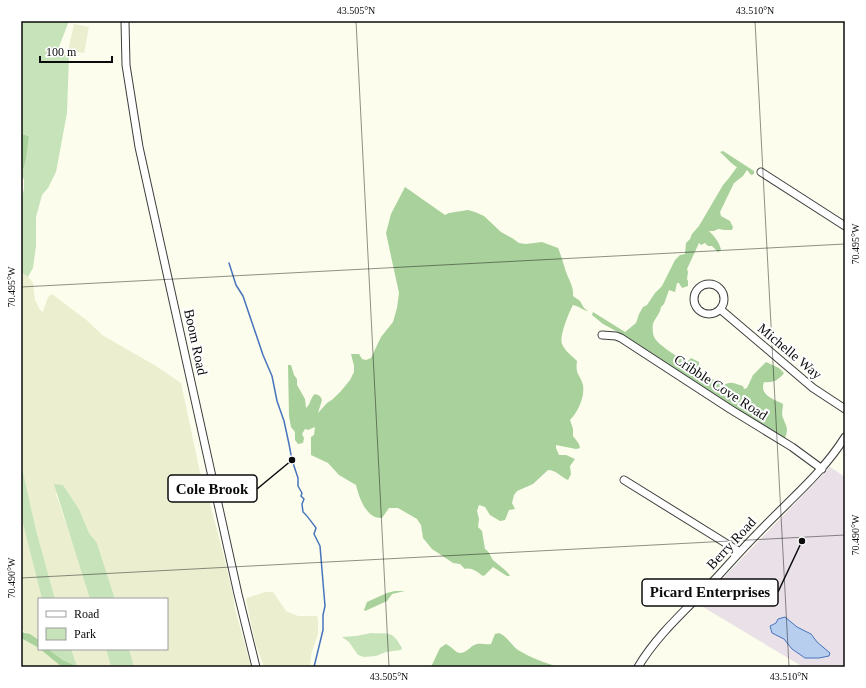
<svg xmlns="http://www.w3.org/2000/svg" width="866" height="688" font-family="'Times New Roman',serif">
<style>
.industrial{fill:#e9e0e8}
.farmland{fill:#ebefcf}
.green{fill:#c7e3ba}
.forest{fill:#a8d19b}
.water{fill:#b7ceee;stroke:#4774bc}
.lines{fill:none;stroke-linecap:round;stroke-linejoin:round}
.stream{stroke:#4774bc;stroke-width:1.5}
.minor-casing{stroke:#3e3e3e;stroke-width:9}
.minor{stroke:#fff;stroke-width:7}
.ticks{fill:none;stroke:#0b0b0b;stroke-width:1;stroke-opacity:0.45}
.labels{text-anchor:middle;stroke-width:4;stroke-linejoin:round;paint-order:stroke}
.street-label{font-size:14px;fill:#0b0b0b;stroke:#fff}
.leader{fill:none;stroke:#0b0b0b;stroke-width:1.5}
.callout-dot{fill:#0b0b0b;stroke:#fff;stroke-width:1.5}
.callout{fill:#fff;stroke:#0b0b0b;stroke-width:1.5}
.callout-label{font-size:15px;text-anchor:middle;font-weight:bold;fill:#0b0b0b}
.neatline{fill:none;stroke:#0b0b0b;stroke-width:1.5}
.ticks-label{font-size:10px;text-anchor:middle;fill:#0b0b0b}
</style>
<rect width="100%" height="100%" fill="#fcfdec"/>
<path class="industrial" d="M830,467l15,10v190h-42l-105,-63z"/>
<path class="farmland" d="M74,24l15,3 -5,26 -16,-2z
M21,272l7,5 5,6 2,17 5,10 3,2 5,-15 4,-3 37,28 13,13 54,31 25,17 20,94 5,12 16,60 11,46 2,14 16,58h-117l-5,-18h38v-50h-52l-18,-56 -8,-10 -10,-24 -16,-24 -7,9 23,67 11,38h-35l-19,-69 -15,-67z
M21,516l21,83h-3v41l-9,-6 -4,-1 -5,-5z
M265,592h8l13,19 12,5h19l1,3v15l-7,21 -1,12h-46l-8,-22 -10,-45 1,-2z
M21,638l22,12 19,17h-41z
M71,649h35l5,18h-32l-2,-1z"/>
<path class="green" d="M21,21h48l-12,31 12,4 -2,57 -11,59 -8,16 -6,7 -6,22v29l-3,22 -5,9 -7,-5v-72l3,-11v-10l-3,-3v-6h2l3,-10 3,-24 -8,-2z
M21,463l15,67 19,69h-13l-21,-83z
M54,484l9,1 16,24 10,24 8,10 18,56h-25z
M371,633c18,1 21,-3 31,15l-1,2 -15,2 -10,4 -12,1 -6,-2 -9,-13 -7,-5 14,-1z
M48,649h23l6,17 -14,-6z
M106,649h23l5,18h-23z"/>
<path class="forest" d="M21,134l8,2 -3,24 -3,10h-2z
M723,151l31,20v3l-3,1 -4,-5 -4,6 -9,7 -14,29 1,4 9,5 3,6 -1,3h-7l-7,-1 -4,2h-5c5,5 11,12 12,19l-3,2 -6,-6h-4l-3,-3 -4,2 -2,-2 -12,26 1,3 -1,7 1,2v5l-6,2 -3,-5h-2l-2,9 -6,-2 -5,14 -3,3c-1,7 -6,11 -8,17 -1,4 0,10 1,13 4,8 25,21 33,25l4,-4 8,4v8l24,16c7,-6 12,-2 20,0l1,3 3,-1 6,-13 13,-13 13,6 5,5c-5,7 -11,10 -20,9 -5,13 9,17 19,22 0,4 -2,10 0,14 3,8 6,10 2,20l-2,1 -4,-2 -161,-105 -15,-8 -11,-9 1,-3 32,20 11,-9 3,-9 4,-7 4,-2 8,-12 7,-7 13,-26 5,-5 5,-1 1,-11 4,-4 2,-5 7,-8 24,-41 6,-7 8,-11c-6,-3 -11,-10 -17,-15z
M405,187l40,28 4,-2 19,-3 7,2 9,4 17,16 11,6 7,5 7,1 16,-2 16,6c3,7 5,14 7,21 3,10 9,17 8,27l7,5 4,7 4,3c-6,-1 -9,-5 -15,-6 -4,7 -14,32 -11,39 3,7 10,12 15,17 -2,15 3,12 6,24 2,12 -5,27 -13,35l3,9v7l6,8 1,4 -4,1 -20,-4v3l3,7h7l9,4 -5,7 1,8 -3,6c-7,-3 -12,-10 -20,-10l-15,14 -16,7 -3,4 -2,8 3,6 -6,1 -4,10 -5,1 -10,-6 -5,-8 -6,-2 -2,6 2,8 -1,8 4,4 3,18c5,3 5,7 8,11 6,6 13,9 17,16h-3l-14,-9 -8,8 -2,1c-6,-4 -11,-9 -18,-7l-5,-5 -7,-1 -21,-14 -9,-11 -2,-13 -4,-6 -19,-11h-9l-7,10c-16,1 -23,-21 -26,-33l-17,-10 -11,-12 -17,-8v-18l3,-2 1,-8 -7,3 -3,-1 -3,5 2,4 -1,5 -5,1 -3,-4v-8l-4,-5 -2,-11 -1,-51h3l3,10 3,4v6l8,14 1,9c5,-4 4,-10 9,-14l5,2 2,4 -4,13 9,-10 6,-4 8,-8 9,-11 4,-8v-6l-3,-12h8l3,5 4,1 5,-2 10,-21 12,-15 4,-14 2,-15 -13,-60 5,-19z
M395,591h10l-13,3 -5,7 -22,10 -1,-1 3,-8 20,-9z
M21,632l9,2 9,6v8l-18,-10z
M499,633c9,4 12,12 19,17 13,8 27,13 41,17h-128l9,-19 6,-4c5,2 10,9 14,9 7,0 11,-8 17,-9 4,-1 9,1 14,0l4,-10z
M40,649h8l15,11 16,7h-17z"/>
<path class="water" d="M785,617l12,10 14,7 6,8 13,11 -1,3 -10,2h-14l-13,-9 -8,-10 -12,-6 -2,-7 6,-3 2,-4z"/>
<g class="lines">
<path class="stream" d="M229,263l7,22 7,11 20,59 9,21 5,25 7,20 5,23 3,16 6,18v8l4,7 -1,3 3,3 -2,5 1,8c3,2 10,12 13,16l-2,6 6,12 5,60 -2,9v15l-9,37"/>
<defs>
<path id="minor" d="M125,21l1,44 13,82 99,447 18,73
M761,172l84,54
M694 299a15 15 0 1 1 30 0a15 15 0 1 1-30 0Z
M720,309l93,79 32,21
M602,335l14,1 5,2 109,71 62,38 30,22
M624,480l116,72
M638,667c16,-27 39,-49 61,-71 20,-20 38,-42 58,-62 30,-32 65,-60 88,-97"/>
</defs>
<use href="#minor" class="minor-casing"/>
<use href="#minor" class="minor"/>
</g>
<path class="ticks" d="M356,21l33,646M755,21l34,646M21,287l824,-43M21,578l824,-43"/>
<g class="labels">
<g class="street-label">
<text transform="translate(196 342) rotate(78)" y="5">Boom Road</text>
<text transform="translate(790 351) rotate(40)" y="5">Michelle Way</text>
<text transform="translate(721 387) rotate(33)" y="5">Cribble Cove Road</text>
<text transform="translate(731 543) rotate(-47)" y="5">Berry Road</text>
</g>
</g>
<path class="leader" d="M292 460L257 489M802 541L778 592"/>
<g class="callout-dot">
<circle cx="292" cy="460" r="4"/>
<circle cx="802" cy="541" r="4"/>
</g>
<g class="callout">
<rect x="168" y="475" width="89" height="27" rx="4"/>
<rect x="642" y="579" width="136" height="27" rx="4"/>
</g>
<g class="callout-label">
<text x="212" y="494">Cole Brook</text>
<text x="710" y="597">Picard Enterprises</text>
</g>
<rect width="866" height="688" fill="none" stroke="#ffffff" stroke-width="44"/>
<rect x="38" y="598" width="130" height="52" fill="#ffffff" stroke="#9d9d9d"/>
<rect x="46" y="611" width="20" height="6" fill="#ffffff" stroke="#9d9d9d"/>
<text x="74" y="618" font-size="12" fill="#0b0b0b">Road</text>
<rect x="46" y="628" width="20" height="12" fill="#c7e3ba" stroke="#9d9d9d"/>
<text x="74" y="638" font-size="12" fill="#0b0b0b">Park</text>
<path d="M40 56v6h72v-6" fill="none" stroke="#0b0b0b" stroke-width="2"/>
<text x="46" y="56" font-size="12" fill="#0b0b0b" stroke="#ffffff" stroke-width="3" paint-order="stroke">100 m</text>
<rect x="22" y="22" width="822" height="644" class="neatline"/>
<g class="ticks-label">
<text x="356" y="14">43.505°N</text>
<text x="755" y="14">43.510°N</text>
<text transform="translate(855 244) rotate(-90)" y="4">70.495°W</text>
<text transform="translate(11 287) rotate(-90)" y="4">70.495°W</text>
<text transform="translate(855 535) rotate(-90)" y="4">70.490°W</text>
<text transform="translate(11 578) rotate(-90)" y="4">70.490°W</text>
<text x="389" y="680">43.505°N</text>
<text x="789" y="680">43.510°N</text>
</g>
</svg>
